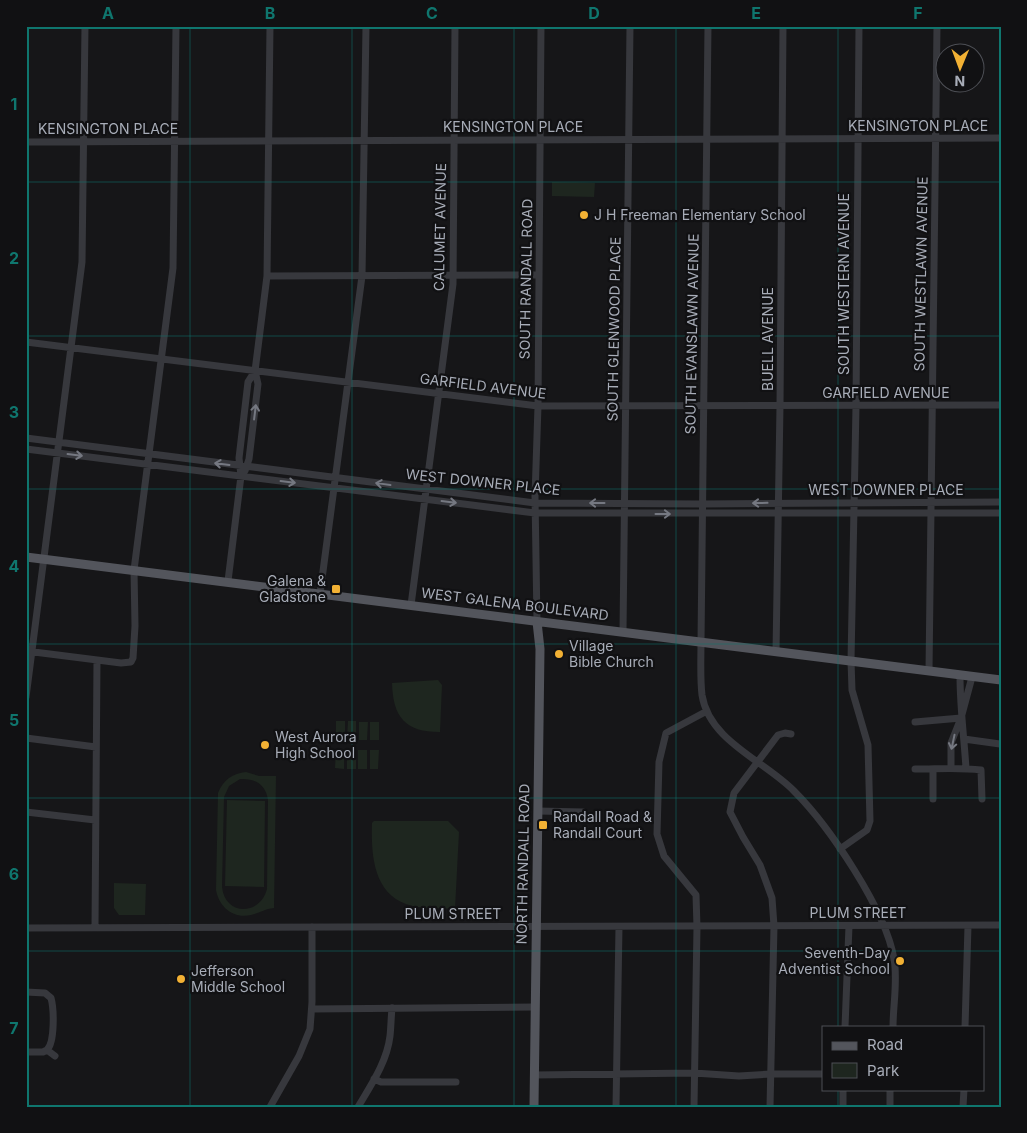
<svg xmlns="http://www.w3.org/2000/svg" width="1027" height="1133" font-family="Inter,sans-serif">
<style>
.green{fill:#1e261f;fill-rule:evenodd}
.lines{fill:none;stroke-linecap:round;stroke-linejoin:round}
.minor{stroke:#37383d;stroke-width:7}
.major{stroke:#53555c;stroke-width:9}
.oneway{stroke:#757881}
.grid{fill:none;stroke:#0f766e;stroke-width:1;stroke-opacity:0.55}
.poi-dot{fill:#f2b134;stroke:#111113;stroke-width:2}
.labels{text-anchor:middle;stroke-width:4.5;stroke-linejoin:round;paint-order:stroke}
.street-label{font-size:14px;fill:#a8adb8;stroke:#111113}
.poi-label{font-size:14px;fill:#a8adb8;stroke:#111113;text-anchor:start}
.neatline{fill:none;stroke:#0f766e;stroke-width:2}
.grid-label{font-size:16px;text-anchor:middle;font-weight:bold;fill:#0f766e}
</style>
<rect width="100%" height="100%" fill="#161618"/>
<path class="green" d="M552,182l43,1 -1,14 -42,-1z
M438,680l4,5 -2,47c-35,0 -47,-15 -48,-49z
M336,721h9v19h-9z
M348,721h8v19h-9z
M359,722h9l-1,18h-8z
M370,722h9v18h-9z
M336,750h8v19l-9,-1z
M347,750h9v19h-9z
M358,750h9v19h-9z
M370,750h9l-1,19h-8z
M246,772l13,4h17l-2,132c-10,1 -14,5 -23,7 -18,4 -32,-8 -35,-25l2,-97c5,-13 15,-20 28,-21zM240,779c15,-1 26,6 28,21l-1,89c-7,27 -42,27 -45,-2l2,-90 5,-11z
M227,800l38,1 -1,86 -39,-1z
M374,821h74l11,11 -4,77c-13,-1 -29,0 -42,-3 -40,-9 -42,-51 -41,-83z
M114,883l32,1 -1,31h-26l-5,-7z"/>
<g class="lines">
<path class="minor" d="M708,26l-7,616c0,18 -1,36 1,53 7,46 63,66 92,96 35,35 92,119 100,168 4,21 -1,46 -1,68
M26,142l975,-4
M267,276l271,-1
M26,342l512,64 463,-1
M26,438l509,65 167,1 299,-2
M26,449l509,64h466
M245,471l4,-12 9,-75 -3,-13 12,-95 3,-250
M228,581l13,-105 -2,-18 9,-76 7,-11
M320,594l42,-318 4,-250
M411,605l42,-321 2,-258
M537,622l-2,-126 3,-90 3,-380
M623,632l7,-606
M26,651l95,12 10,-1 2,-4 2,-32 -1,-56 39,-302 3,-242
M776,652l4,-246 3,-380
M929,671l8,-645
M960,676c0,31 4,61 6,92
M26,697l56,-435 3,-236
M915,722l46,-4
M26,738l70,9
M964,739l36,5
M951,768v-25l10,-25 11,-41
M915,769c23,0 44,-2 66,1l1,29
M933,799v-30
M538,811l45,1
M26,812l69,8
M840,849l27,-19 3,-9 -2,-76 -16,-55 -1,-29 5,-255 3,-380
M26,928l975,-3
M95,928l2,-268
M26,992l19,1 6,5c3,11 4,44 -4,52
M312,1009l223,-2
M845,1027l4,-101
M965,1027l3,-101
M47,1050l8,6
M26,1052h17l4,-2
M534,1075l160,-2 45,3 32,-2h52
M374,1079l7,3h75
M270,1107l29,-51 11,-27 2,-27v-75
M358,1107c13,-22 29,-45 32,-71 1,-9 1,-18 2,-28
M616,1107l3,-180
M694,1107l3,-180 -1,-32 -32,-39 -7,-22 2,-72 7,-29 41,-22
M770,1107l4,-181 -2,-28 -12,-33 -17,-28 -13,-25 4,-19 44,-58 7,-2 6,1
M843,1107v-18
M890,1107v-18
M963,1107l1,-18"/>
<path class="major" d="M26,557l975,123
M534,1107l6,-458 -3,-27"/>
</g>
<defs><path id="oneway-shaft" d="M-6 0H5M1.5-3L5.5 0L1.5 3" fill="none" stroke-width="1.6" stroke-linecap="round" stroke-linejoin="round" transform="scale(1.25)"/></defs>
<g class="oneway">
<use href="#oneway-shaft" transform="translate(255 412) rotate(-83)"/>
<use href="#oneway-shaft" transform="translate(75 455) rotate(7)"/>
<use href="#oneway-shaft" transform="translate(222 464) rotate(-173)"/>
<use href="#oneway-shaft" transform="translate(288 482) rotate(7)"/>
<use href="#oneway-shaft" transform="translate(383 484) rotate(-172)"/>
<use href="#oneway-shaft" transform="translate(449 502) rotate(7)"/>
<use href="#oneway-shaft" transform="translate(597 503) rotate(-180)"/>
<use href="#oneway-shaft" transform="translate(760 503) rotate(179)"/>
<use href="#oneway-shaft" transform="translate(663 514)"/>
<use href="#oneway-shaft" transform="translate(953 742) rotate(102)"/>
</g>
<path class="grid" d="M190,26v1081M352,26v1081M514,26v1081M676,26v1081M838,26v1001M26,182h975M26,336h975M26,489h975M26,644h975M26,798h975M26,951h975M838,1089v18"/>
<g class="poi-dot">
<circle cx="584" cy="215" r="5"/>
<rect x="331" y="584" width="10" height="10" rx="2.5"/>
<circle cx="559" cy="654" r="5"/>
<circle cx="265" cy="745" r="5"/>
<rect x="538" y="820" width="10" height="10" rx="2.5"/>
<circle cx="900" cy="961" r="5"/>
<circle cx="181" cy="979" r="5"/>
</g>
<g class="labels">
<g class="street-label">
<text x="918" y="131">KENSINGTON PLACE</text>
<text x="513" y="132">KENSINGTON PLACE</text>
<text x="108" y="134">KENSINGTON PLACE</text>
<text transform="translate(440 227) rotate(-89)" y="5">CALUMET AVENUE</text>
<text transform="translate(921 274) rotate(-89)" y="5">SOUTH WESTLAWN AVENUE</text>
<text transform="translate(526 279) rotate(-89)" y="5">SOUTH RANDALL ROAD</text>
<text transform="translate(844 284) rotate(-90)" y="5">SOUTH WESTERN AVENUE</text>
<text transform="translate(614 329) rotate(-89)" y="5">SOUTH GLENWOOD PLACE</text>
<text transform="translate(692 334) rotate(-89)" y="5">SOUTH EVANSLAWN AVENUE</text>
<text transform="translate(768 339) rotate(-90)" y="5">BUELL AVENUE</text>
<text transform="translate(483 386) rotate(7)" y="5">GARFIELD AVENUE</text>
<text x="886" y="398">GARFIELD AVENUE</text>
<text transform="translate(483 482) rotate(6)" y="5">WEST DOWNER PLACE</text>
<text x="886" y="495">WEST DOWNER PLACE</text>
<text transform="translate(515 604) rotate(7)" y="5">WEST GALENA BOULEVARD</text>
<text transform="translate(523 864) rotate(-89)" y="5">NORTH RANDALL ROAD</text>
<text x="858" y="918">PLUM STREET</text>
<text x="453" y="919">PLUM STREET</text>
</g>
<g class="poi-label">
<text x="594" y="220">J H Freeman Elementary School</text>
<text x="326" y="586" text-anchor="end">Galena &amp;<tspan x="326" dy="16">Gladstone</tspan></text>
<text x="569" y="651">Village<tspan x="569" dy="16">Bible Church</tspan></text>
<text x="275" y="742">West Aurora<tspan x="275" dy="16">High School</tspan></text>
<text x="553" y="822">Randall Road &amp;<tspan x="553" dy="16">Randall Court</tspan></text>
<text x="890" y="958" text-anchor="end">Seventh-Day<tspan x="890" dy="16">Adventist School</tspan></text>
<text x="191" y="976">Jefferson<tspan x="191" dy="16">Middle School</tspan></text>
</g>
</g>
<rect width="1027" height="1133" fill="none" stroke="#111113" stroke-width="55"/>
<rect x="822" y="1026" width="162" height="65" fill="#111113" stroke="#4d4f55"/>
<rect x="832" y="1042" width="25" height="8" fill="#53555c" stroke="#4d4f55"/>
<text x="867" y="1050" font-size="15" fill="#a8adb8">Road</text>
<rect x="832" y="1063" width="25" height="15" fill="#1e261f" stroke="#4d4f55"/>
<text x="867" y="1076" font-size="15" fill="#a8adb8">Park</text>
<g transform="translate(960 68) rotate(181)"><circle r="24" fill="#111113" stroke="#4d4f55"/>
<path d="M0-4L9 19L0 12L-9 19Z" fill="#f2b134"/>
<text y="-8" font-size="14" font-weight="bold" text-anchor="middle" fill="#a8adb8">N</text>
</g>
<rect x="28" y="28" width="972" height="1078" class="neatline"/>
<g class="grid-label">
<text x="108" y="19">A</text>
<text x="270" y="19">B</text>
<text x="432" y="19">C</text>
<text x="594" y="19">D</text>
<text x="756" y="19">E</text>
<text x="918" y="19">F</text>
<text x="14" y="110">1</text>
<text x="14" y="264">2</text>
<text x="14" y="418">3</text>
<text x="14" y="572">4</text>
<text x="14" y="726">5</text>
<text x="14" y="880">6</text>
<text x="14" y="1034">7</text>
</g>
</svg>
